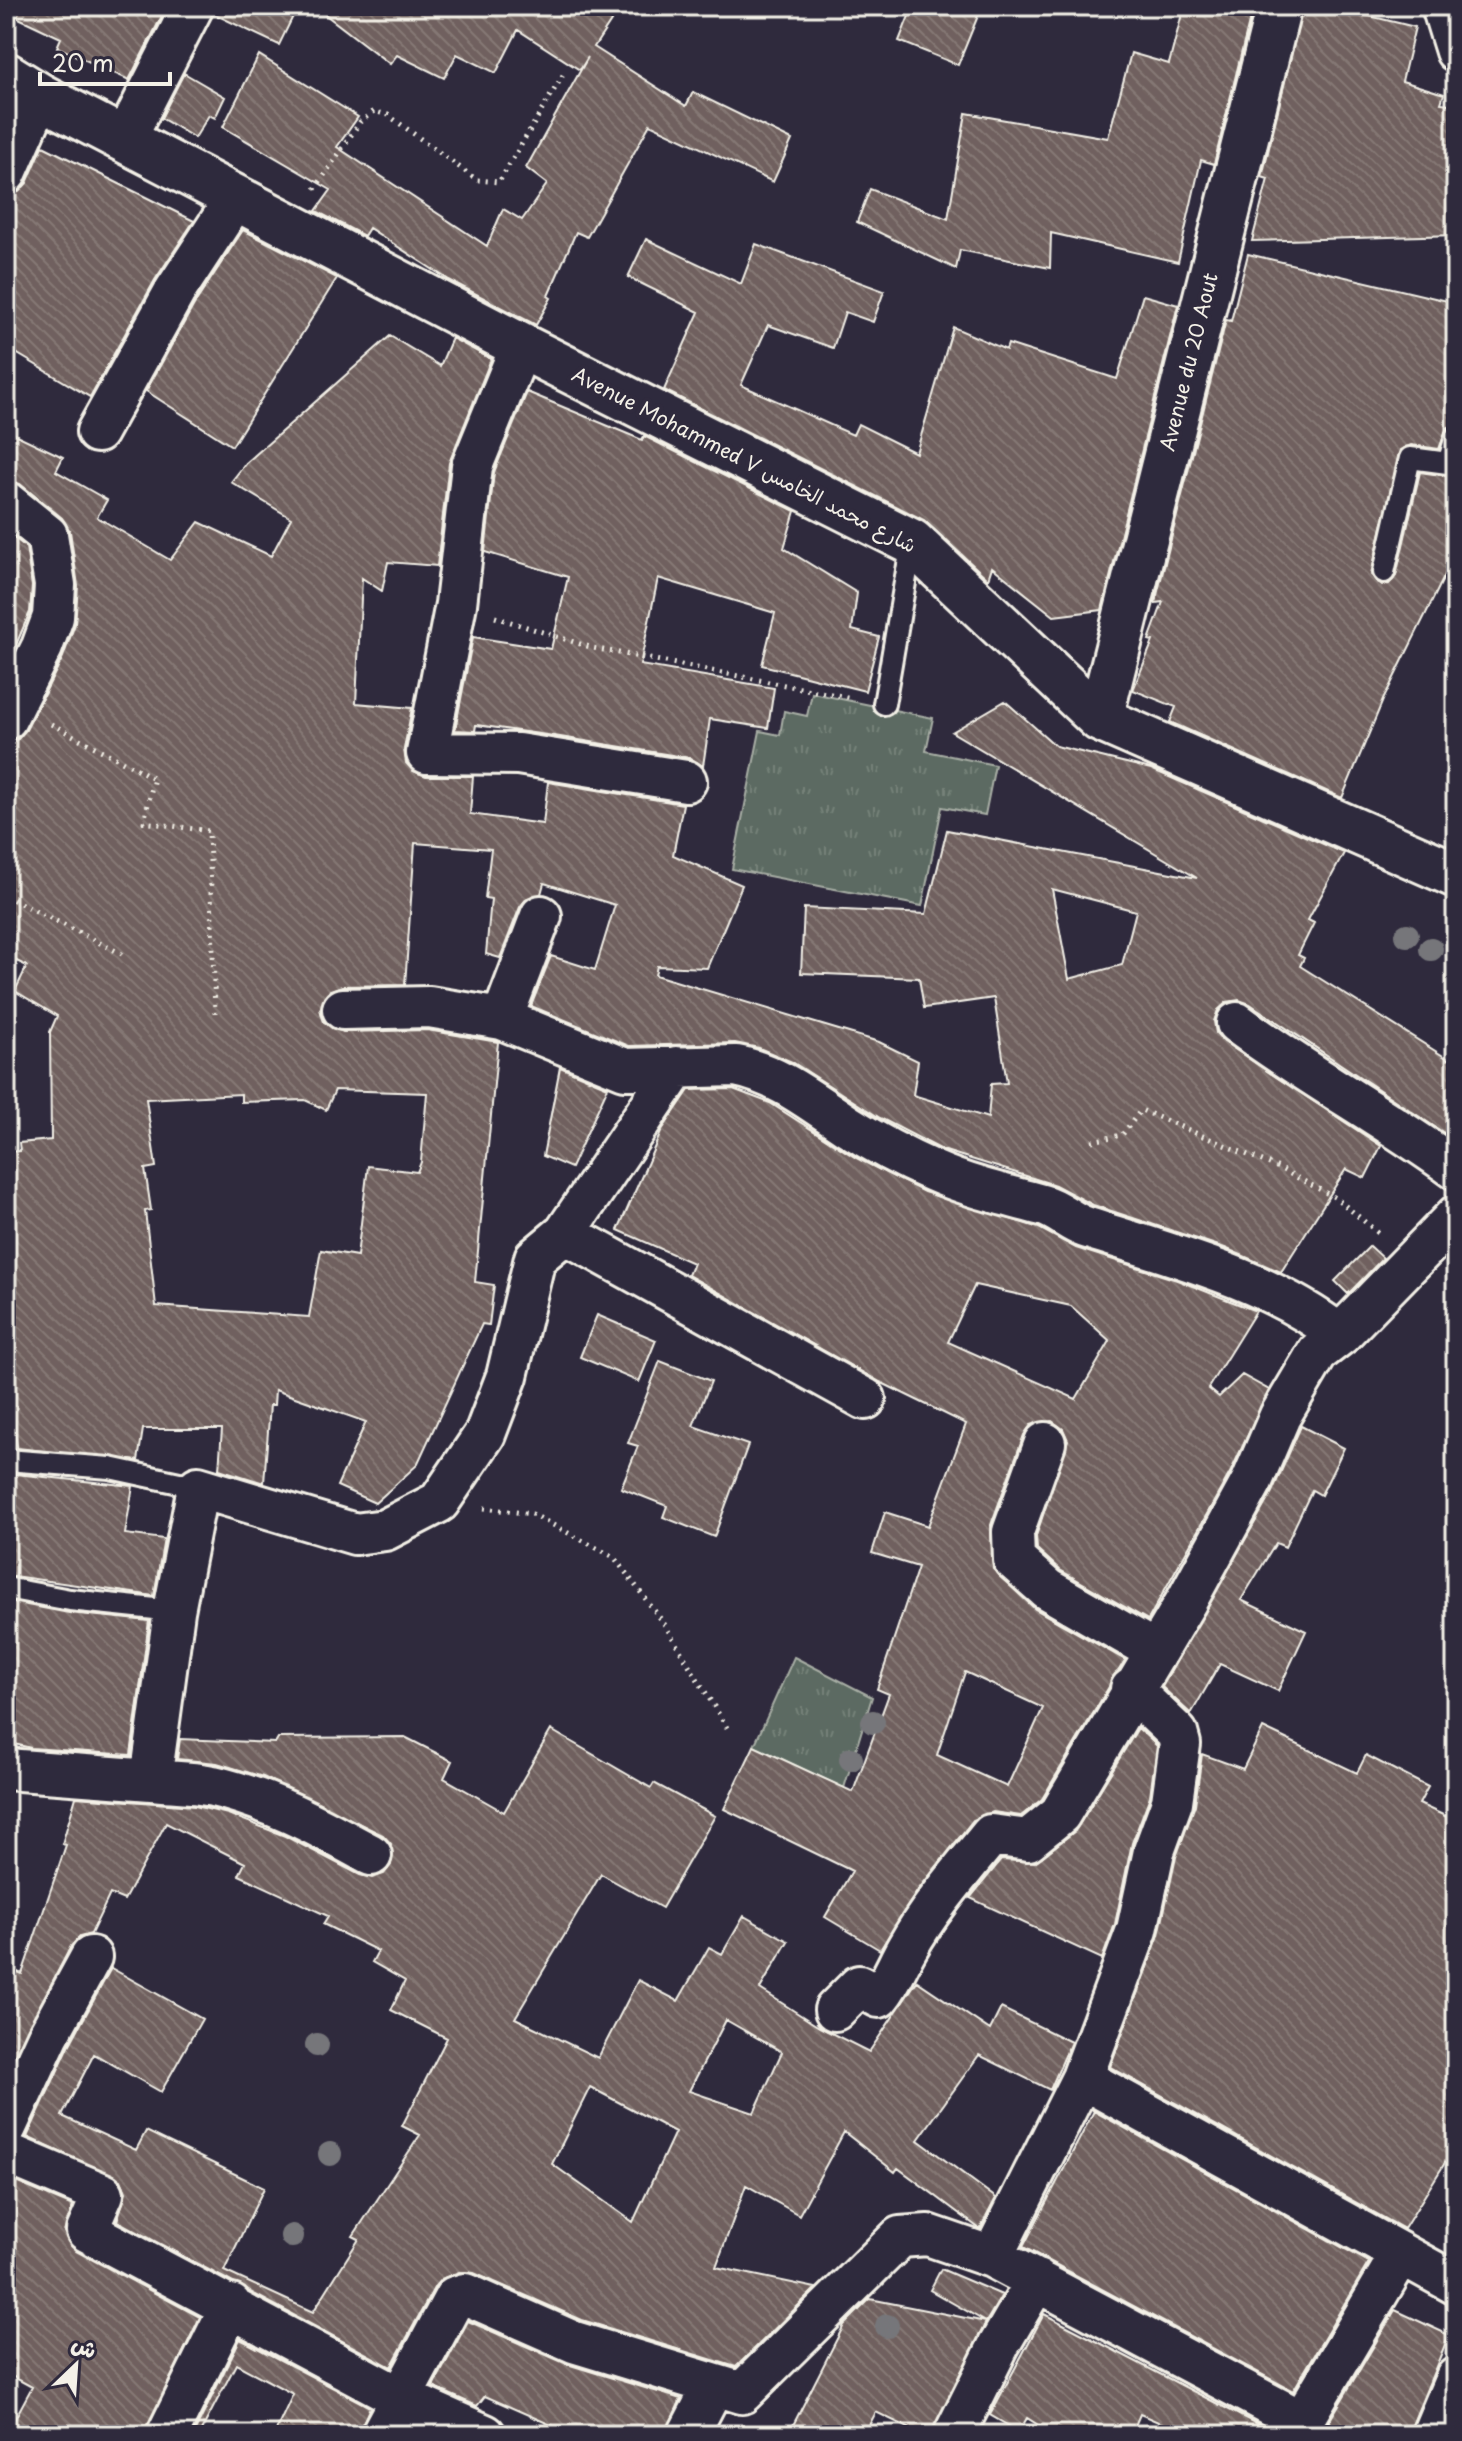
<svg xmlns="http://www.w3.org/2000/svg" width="1462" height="2441" font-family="'Playpen Sans','Playpen Sans Arabic',sans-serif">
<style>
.park{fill:url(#park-tufts);stroke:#a8aea5;stroke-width:2}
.building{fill:url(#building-back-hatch);stroke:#f4f1e8;stroke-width:2;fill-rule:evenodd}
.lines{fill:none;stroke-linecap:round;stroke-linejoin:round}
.service-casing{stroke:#f4f1e8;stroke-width:26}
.minor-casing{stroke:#f4f1e8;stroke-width:46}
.tertiary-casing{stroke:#f4f1e8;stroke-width:50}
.path{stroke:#f4f1e8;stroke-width:5;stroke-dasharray:2 6;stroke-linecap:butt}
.service{stroke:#2f2a3d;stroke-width:20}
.minor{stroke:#2f2a3d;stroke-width:40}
.tertiary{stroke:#2f2a3d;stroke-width:44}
.tree{fill:#76767a}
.labels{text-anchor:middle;stroke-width:8;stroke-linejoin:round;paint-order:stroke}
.street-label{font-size:20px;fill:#f4f1e8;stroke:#2f2a3d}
</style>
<defs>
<pattern id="park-tufts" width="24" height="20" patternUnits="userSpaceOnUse" patternTransform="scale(2)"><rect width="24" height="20" fill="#5c6b62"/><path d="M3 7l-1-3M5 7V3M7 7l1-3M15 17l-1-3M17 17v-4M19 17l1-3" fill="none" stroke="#748178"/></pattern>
<pattern id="building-back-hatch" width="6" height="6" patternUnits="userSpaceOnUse" patternTransform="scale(2)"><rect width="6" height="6" fill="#70615e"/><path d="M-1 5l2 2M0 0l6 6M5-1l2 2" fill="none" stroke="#857875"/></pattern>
</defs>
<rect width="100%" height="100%" fill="#2f2a3d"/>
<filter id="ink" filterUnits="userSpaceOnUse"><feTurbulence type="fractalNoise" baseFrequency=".0125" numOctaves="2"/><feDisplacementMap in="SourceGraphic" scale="16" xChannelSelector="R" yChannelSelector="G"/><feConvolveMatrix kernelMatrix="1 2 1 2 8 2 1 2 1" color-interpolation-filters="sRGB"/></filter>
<g filter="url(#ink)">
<path class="park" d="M812,693l121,25 -7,33 69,14 -10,50 -43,-8 -20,99 -190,-37 28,-138 20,4 4,-24 23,5z
M794,1657l78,40 -28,91 -90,-42z"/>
<path class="building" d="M6,6h161l-38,74 -72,-33 4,-9 -55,-26z
M216,6h82l-19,39 -65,-31z
M314,6h307l-27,41 92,59 7,-14 99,48 -19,42 -123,-58 -63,113 -11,-5 -28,64 3,2 -15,27 -87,-45 -80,-52 -5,8 -48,-25 15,-21 -108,-63 36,-72 99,62 -21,30 150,99 16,-37 19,11 25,-36 -21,-16 62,-111 -8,13 -62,-40 -22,43 -39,-19 -13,24 -47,-23 -7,9z
M913,6h69l-24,59 -59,-24z
M1184,6h69l-39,158 -13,-4 -23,102 -127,-29 -1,35 -90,-18 -4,19 -99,-47 13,-33 78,30 18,-106 142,25 23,-85 38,11z
M1303,6h52l-2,6 62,15 -13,54 42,13 -3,9 15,2v130l-204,6 16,-62 -6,-2z
M184,73l41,24 -10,21 -6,-3 -14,23 -34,-20z
M43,146l151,75 -39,59 -65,117 -84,-50v-151l13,-4 8,-9z
M243,230l94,48 -105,168 -86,-55 49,-88z
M646,239l95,45 15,-40 128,47 -11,31 -28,-10 -12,36 -65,-23 -27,60 112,50 5,-11 58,29 37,-126 53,23 2,-6 109,35 26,-84 35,10 -76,305 -48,6 -62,-49 -4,12 -64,-59 -260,-130 35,-78 -71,-35z
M1248,254l208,49v121l-9,4 -8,21 -28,-4 -11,5 -29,125 11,10 7,-1 7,-8 24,-104 27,4 9,-3v80l-73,147 -41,98 -172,-76 6,-15 -43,-17 20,-49 -4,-1 14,-38 -8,1 71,-283 5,1z
M390,336l50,30 12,-28 39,21 -42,104 -12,103 -49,-4 -6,29 -20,-13 -6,125 56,5 -8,41 2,14 7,8 13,5h47l-3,38 73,10 5,-42 135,22 -10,51 69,30 -35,83 -50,-2 -2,9 224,67 39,19 -5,34 75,23 3,-34 16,-1 -13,-85 -70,10 -5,-30 -118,-5 3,-65 122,6 21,-84 250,48 -245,-146 53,-31 51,45 95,23 193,84 -36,67 6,3 -16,32 6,3 -4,8 156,98v77l-206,-137 -11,-4 -12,2 -9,8 -4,11 2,12 8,9 157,104 -16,32 -19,-9 -65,103 -56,-24 -132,-43 -38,-20 -113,-35 -62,-32 -88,-56 -33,-14 -24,-5 -106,3 -98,-40 20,-50 44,14 20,-65 -71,-22 -3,11 -14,4 -7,9 -20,51 -14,-4 5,-55 -6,-1 6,-49 -76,-6 -10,142 -63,1 -12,4 -10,19 4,13 19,10 84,-2 71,12 -23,240 19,3 -5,40 -7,-1 -65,141 -42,38 -38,-17 29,-64 -91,-32 -1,15h-4l-6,78 -45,-14 3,-40h-79l-5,32 -121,-13 -5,-42 -6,1v-255l14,-1 -1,-8 32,-3 -1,-108 7,-16 -42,-25 12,-25 -21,-10v-214l12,-3 8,-9 37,-73 12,-33 3,-38 -8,-55 -8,-13 -42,-34 -14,-4v-50l57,27 -7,14 51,29 -10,17 73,43 29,-38 72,34 20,-38 -60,-36 15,-19zM1052,889l84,22 -14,54 -53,14zM335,1090l92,3 -6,69 -4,10 -49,-6 -11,90 -36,-6 -12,67 -153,-11 -11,-95 6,-1 -6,-41 11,-2 -10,-68 95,-5v8l64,-2 21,10z
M527,392l115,48 2,-4 151,75 -11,37 73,45 -5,37 27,7 -14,54 -103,-26 13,-52 -117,-35 -18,87 134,23 -6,40 -58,-9 -7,47 -13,-8 -136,-22 -78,-11 -1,6 -20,-1 18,-93 78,12 17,-72 -83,-25 9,-80z
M6,532l20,15 6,39 -2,26 -24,56z
M560,1067l48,20 -37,81 -28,-12z
M733,1089l37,14 86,55 68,34 115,36 37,20 101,32 79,31 -48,77 11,9 23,-22 27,15 -38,81 -83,149 -88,-50 -23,-21 -1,-13 32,-96 -5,-11 -11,-8 -21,4 -7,10 -33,90 2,44 42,40 90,51 -83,139 -21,17 -28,-4 -20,8 -55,70 -38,60 -55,-33 27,-46 -128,-62 30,-63 99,46 36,-98 -12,-5 41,-122 -46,-14 13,-41 43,14 38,-102 -86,-42 -192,-107 5,-12 -75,-33 44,-100 27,-40zM975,1285l96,21 39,35 -34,58 -128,-57zM965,1672l78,36 -36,79 -70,-32z
M1370,1246l13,12 -35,36 -13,-13z
M597,1315l59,25 -17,42 -59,-25z
M660,1361l51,20 -18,45 55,19 -34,92 -51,-20 4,-11 -46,-18 17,-42 -10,-3z
M1301,1426l43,22 -23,47 -9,-5 -27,57 -9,-4 -35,57 65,31 -28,60 -58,-27 -29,50 -29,-27 110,-195z
M15,1474l118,12 -8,48 39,5 -10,57 -148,-21v-62l6,1z
M6,1601l63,12 80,8 -18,134 -100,-7 -25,-6z
M1138,1728l19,18 -7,50 -18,47 -17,81 -13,35 -132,-61 31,-38 34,2 40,-31z
M1263,1728l94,45 9,-18 62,32 -9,17 37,17v324l-52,84 -294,-162 49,-132 17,-78 19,-52 7,-51 41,15z
M551,1730l100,58 3,-5 61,33 -53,92 -61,-34 -86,144 83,40 40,-78 40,21 31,-54 13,7 22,-38 44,25 -28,48 59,38 50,25 48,-71 73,49 11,-22 70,34 -21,48 -71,-35 -61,85 78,58 -16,31 -82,-61 -3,4 -51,-40 -45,83 -53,-30 -30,82 100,21 -80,79 -154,-47 -108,-47 -15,-1 -18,7 -6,7 -44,81 -274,-146 9,-29 -5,-12 -94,-43 42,-91 42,-78 91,51 -41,73 -67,-38 -32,62 74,34 10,-19 118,57 -40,83 89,41 46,-73 -6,-3 67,-101 -18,-9 45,-88 -56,-28 14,-29 -33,-19 6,-11 -55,-27 5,-8 -89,-41 6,-12 -79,-40 -42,77 -14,-6 -19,40 -11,3 -9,9 -65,126v-105l16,7 44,-129 -4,-1 14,-47 119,9 33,8 57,22 75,39 12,3 12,-4 7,-9v-21l-8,-9 -120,-58 -46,-14 -40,-4 3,-20 95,4 3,-5 127,-1 47,24 -8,17 60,34zM726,2020l56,32 -28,61 -65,-22zM590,2087l85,45 -42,90 -81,-58z
M1092,2110l277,152 -76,129 -270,-144 71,-136z
M6,2178l67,28 -9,26 12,19 124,66 -56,118h-138l26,-48 -26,-14z
M941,2269l61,26 -16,27 -56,-32z
M870,2299l116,23 -55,113h-8l-47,-23 -12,23h-76l56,-110z
M1395,2310l54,25 -41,100h-87z
M1044,2314l228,118 -1,3h-83l-48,-21 -9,21h-77l-27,-17 -8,14 -29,-17z
M468,2321l99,43 114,35 -16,36h-91l-89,-39 -8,10 -44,-19z
M240,2339l130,68 -12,28h-84l19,-41 -57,-30 -37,71h-6z"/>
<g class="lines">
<defs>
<path id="service" d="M1384,572l26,-114 38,5 8,-26
M884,704l28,-162
M6,1460l104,8 88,19
M6,1588l64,12 104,11"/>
<path id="minor" d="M1442,6l14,45
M125,139l68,-133
M6,173l34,-77
M521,346l-49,120 -16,138 -29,149 91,1 168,27
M97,432l78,-141 61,-93
M6,502l41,33 8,50 -2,32 -11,30 -36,72
M343,1009l86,-2 73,12 123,50 111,-3c42,8 76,36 111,59 28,18 56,33 86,46 36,16 72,24 109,34 16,4 28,17 43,22 86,28 182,51 255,108
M502,1019l39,-103
M1237,1023c71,53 148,94 219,146
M565,1233l300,166
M1045,1443l-32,89 1,28 33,29 108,62
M6,1769l145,11 23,-169 24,-124 157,47 30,-4 54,-28 46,-68 22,-58 28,-118 30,-25 112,-166
M151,1780c20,2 42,2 62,6 57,13 107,41 158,69
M835,2010l24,-24 20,11c13,-16 18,-32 28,-49 23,-41 55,-77 84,-113l37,5 32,-26 127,-214 65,-119 28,-65 38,-64 22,-17 116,-119
M1082,2078l374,206
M6,2127l42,-91 43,-79
M6,2153l97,41 -16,37 312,166 86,38
M992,2257l90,-179 55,-148 17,-79 18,-49 8,-58 -3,-11 -46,-44
M167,2435l64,-130
M381,2435l74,-138 10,-3 109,48 168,51 158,-156 28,-2 64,22 309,164
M688,2435l26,-50
M954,2435l45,-90 38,-65
M1294,2435l107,-181
M1432,2435l24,-57"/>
<path id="tertiary" d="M6,75l34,21 481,250 391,196 188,177 356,156
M1100,719l179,-713"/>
</defs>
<use href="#service" class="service-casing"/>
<use href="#minor" class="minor-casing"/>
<use href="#tertiary" class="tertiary-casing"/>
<path class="path" d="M315,189l45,-67 14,-11 14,4 89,65 22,2 64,-107
M495,617l98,31 259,50
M51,724l103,54 -10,44 65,9 6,182
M6,896l116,58
M1092,1141l30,-6 19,-25 138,58 57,30 46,38
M484,1508l48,6 82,43 49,65 66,109"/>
<use href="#service" class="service"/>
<use href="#minor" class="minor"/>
<use href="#tertiary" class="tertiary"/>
</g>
<g class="tree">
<circle cx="1407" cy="935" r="12"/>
<circle cx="1431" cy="949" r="12"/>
<circle cx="873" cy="1722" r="12"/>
<circle cx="851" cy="1759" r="12"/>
<circle cx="317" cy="2045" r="12"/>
<circle cx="330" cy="2154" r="12"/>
<circle cx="292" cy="2236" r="12"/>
<circle cx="887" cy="2326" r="12"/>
</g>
</g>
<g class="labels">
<g class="street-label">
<text transform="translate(1189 362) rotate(-76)" y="7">Avenue du 20 Aout</text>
<text transform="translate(744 460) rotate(27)" y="7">Avenue Mohammed V شارع محمد الخامس</text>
</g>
</g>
<rect width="1462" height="2441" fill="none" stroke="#2f2a3d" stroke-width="32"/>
<rect x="16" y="16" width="1430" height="2409" fill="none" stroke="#f4f1e8" stroke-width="3" filter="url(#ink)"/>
<g transform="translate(76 2365) rotate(25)" stroke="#2f2a3d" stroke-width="6" paint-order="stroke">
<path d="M0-6L14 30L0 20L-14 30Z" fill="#f4f1e8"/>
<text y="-12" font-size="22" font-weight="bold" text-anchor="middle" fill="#f4f1e8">ش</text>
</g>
<path d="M40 72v12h130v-12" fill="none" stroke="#f4f1e8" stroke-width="4"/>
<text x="52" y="72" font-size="24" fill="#f4f1e8" stroke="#2f2a3d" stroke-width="6" paint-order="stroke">20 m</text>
</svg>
